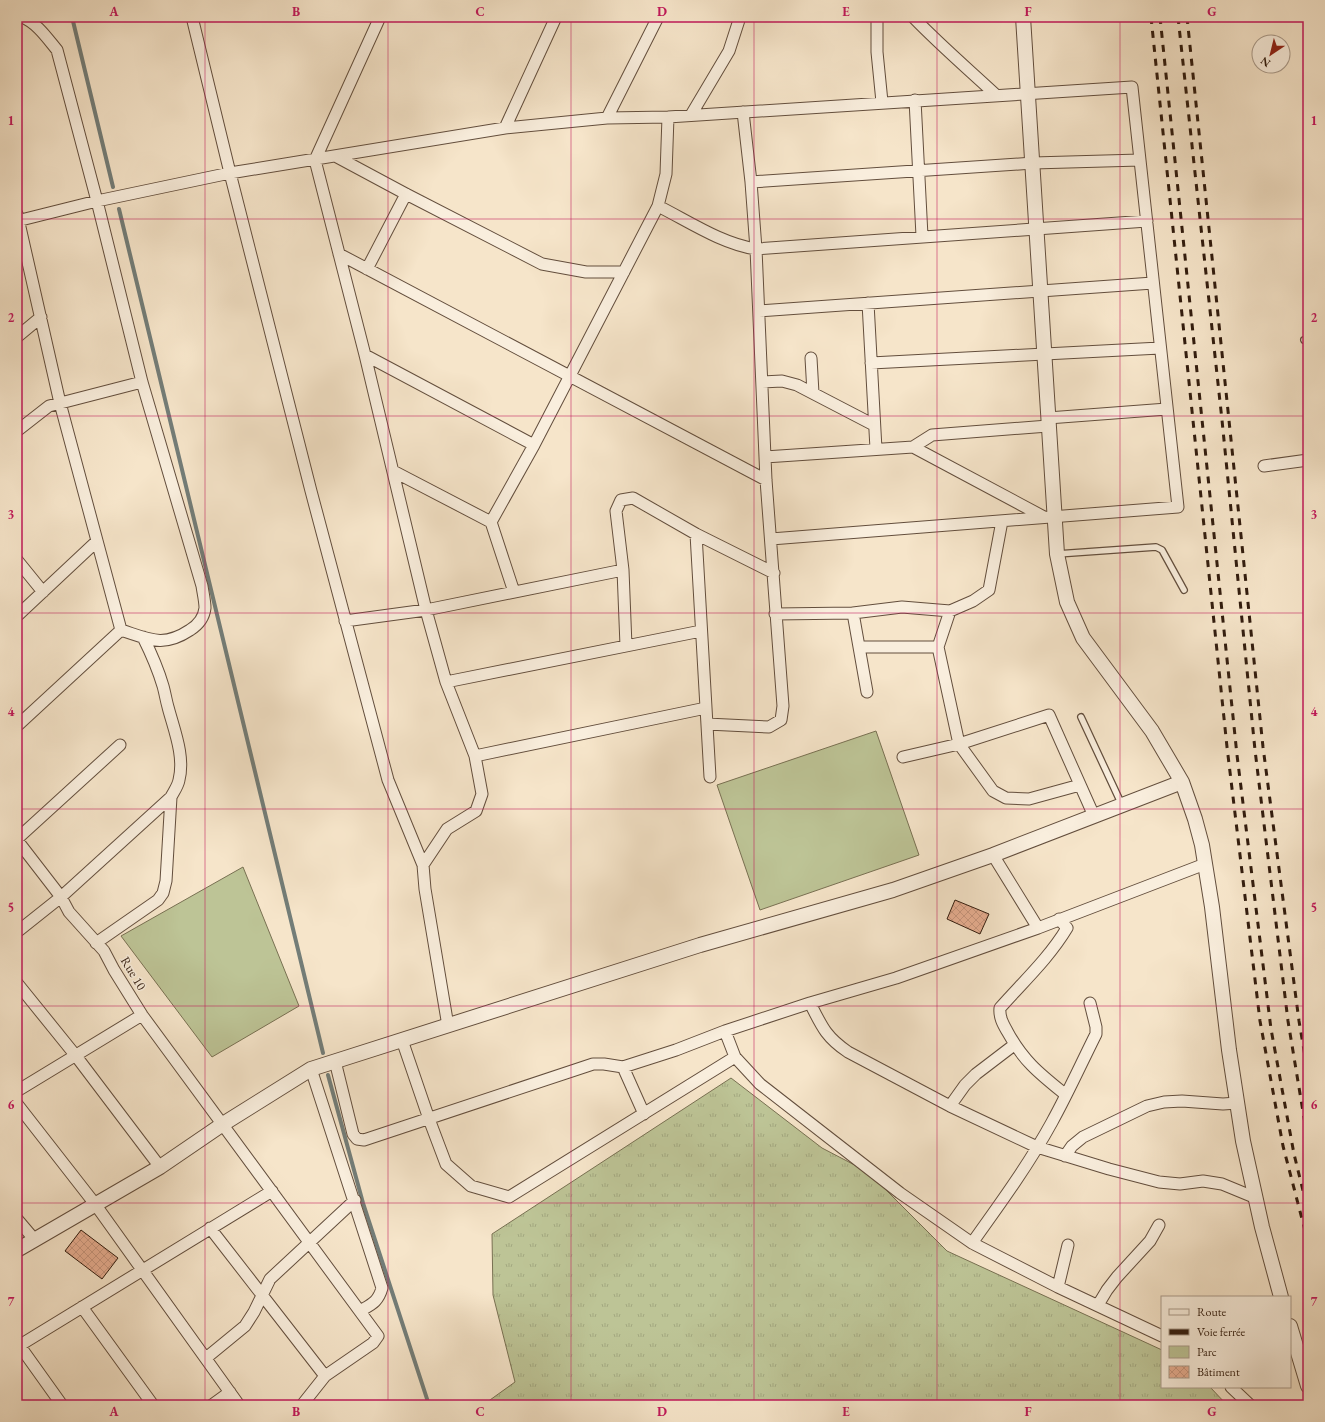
<svg xmlns="http://www.w3.org/2000/svg" width="1325" height="1422" font-family="'EB Garamond',serif">
<style>
.grass{fill:url(#grass-tufts);stroke:#787052}
.park{fill:#bdc496;stroke:#787052}
.lines{fill:none;stroke-linecap:round;stroke-linejoin:round}
.stream{stroke:#737d78;stroke-width:4}
.building{fill:url(#building-cross-hatch);stroke:#321c0e}
.service-casing{stroke:#634e3d;stroke-width:8}
.minor-casing{stroke:#634e3d;stroke-width:13}
.tertiary-casing{stroke:#634e3d;stroke-width:16}
.service{stroke:#f9eedd;stroke-width:5.5}
.minor{stroke:#f9eedd;stroke-width:11}
.tertiary{stroke:#f9eedd;stroke-width:14}
.rail{stroke:#321c0e;stroke-width:3;stroke-dasharray:7 7;stroke-linecap:butt}
.grid{fill:none;stroke:#c2185b;stroke-width:1;stroke-opacity:0.55}
.labels{text-anchor:middle;stroke-width:3;stroke-linejoin:round;paint-order:stroke}
.street-label{font-size:13px;fill:#321c0e;stroke:#f9eedd}
.neatline{fill:none;stroke:#c2185b;stroke-width:1.5}
.grid-label{font-size:13px;text-anchor:middle;font-weight:bold;fill:#c2185b}
</style>
<defs>
<pattern id="grass-tufts" width="24" height="20" patternUnits="userSpaceOnUse"><rect width="24" height="20" fill="#bdc496"/><path d="M3 7l-1-3M5 7V3M7 7l1-3M15 17l-1-3M17 17v-4M19 17l1-3" fill="none" stroke="#a3a880"/></pattern>
<pattern id="building-cross-hatch" width="8" height="8" patternUnits="userSpaceOnUse"><rect width="8" height="8" fill="#e7ae91"/><path d="M0 0l8 8M0 8l8-8" fill="none" stroke="#c7957c"/></pattern>
</defs>
<rect width="100%" height="100%" fill="#f6e5ca"/>
<filter id="stains"><feTurbulence type="fractalNoise" baseFrequency=".005" numOctaves="4"/><feColorMatrix values="0 0 0 0 .2 0 0 0 0 .09 0 0 0 0 .02 0 0 0 .5 -.17"/></filter>
<radialGradient id="worn" r=".72"><stop offset=".6" stop-color="#630" stop-opacity="0"/><stop offset="1" stop-color="#630" stop-opacity=".3"/></radialGradient>
<path class="grass" d="M731,1078l91,70 46,24 79,79 215,99v37h48l17,18h-744l32,-23 -22,-87 -1,-61z"/>
<path class="park" d="M876,731l43,124 -159,55 -43,-125z
M243,867l56,139 -87,51 -91,-121z"/>
<g class="lines">
<path class="stream" d="M72,17l41,170
M119,209l204,844
M328,1075l35,128 66,202"/>
</g>
<path class="building" d="M955,900l34,14 -9,20 -33,-15z
M81,1230l37,28 -16,21 -37,-28z"/>
<g class="lines">
<defs>
<path id="service" d="M1304,340l4,-1
M1057,554l99,-7 6,3 22,40
M1081,717l41,88"/>
<path id="minor" d="M192,17l38,156 81,318 77,289 35,85
M380,17l-65,143 50,195 61,255 20,72 29,74 7,38 -6,17 -29,18 -24,36 2,24 23,137
M877,17v35l5,50
M913,17c26,27 55,52 83,78
M915,100l7,136
M691,115l38,-64 11,-34
M607,118l51,-101
M505,128l51,-111
M337,157l69,37 136,70 44,8h38
M751,182l282,-19 107,-3
M658,206c30,15 64,38 98,43l391,-28
M17,214l43,189 61,227
M17,221l80,-20 133,-28 275,-45 102,-10 61,-1 464,-30 46,420 -407,32
M339,254l427,226
M367,269l39,-75
M868,303l8,146
M759,311l394,-28
M17,337l24,-20
M365,355l169,90
M811,358l2,35
M871,363l289,-15
M762,382l20,-1 15,4 77,40
M1048,418l119,-9
M17,431l32,-25 93,-24
M913,447l131,70
M765,457l148,-10 19,-12 116,-9
M1264,466l44,-6
M393,471l98,51 23,70
M491,522l43,-77 124,-239 8,-32 2,-57
M696,534l14,243
M17,560l26,32
M950,611l-12,36 21,97 34,47 13,7 23,1 51,-14
M853,613l14,79
M775,614l78,-1 49,-6 48,4 23,-10 16,-11 13,-69
M17,616l80,-75
M345,621l81,-11 197,-40
M626,646l-3,-76 -7,-59 5,-11 12,-2 63,36 78,39
M859,647h79
M446,682l255,-51
M707,724l62,3 12,-7 2,-14 -17,-226 -10,-231 -5,-67 -8,-70
M17,726l104,-96c28,9 42,18 69,0 8,-5 14,-13 15,-22 0,-7 -2,-15 -3,-22l-60,-204 -45,-181 -40,-151c-10,-12 -20,-27 -35,-33
M475,756l231,-48
M903,757l56,-13 90,-29 45,101
M17,839l103,-94
M17,840l44,57 8,15 35,39 10,19 28,45 236,321 -5,7 -48,33 -23,29
M993,855l45,73
M1059,919l8,9c-18,30 -44,54 -67,80 -1,9 3,16 7,23 16,30 33,43 59,64
M17,932l44,-35 110,-100c3,-6 7,-11 8,-17 6,-24 -5,-50 -11,-73 -2,-7 -3,-14 -5,-21 -5,-17 -12,-33 -20,-49
M96,943l62,-43 5,-7 3,-12 5,-84
M17,983l59,73 84,111
M810,1003c12,24 16,34 38,49l102,54 87,41 72,22 50,13 21,2 23,-3 19,3 34,14
M725,1031l10,26 25,27 140,109 72,50 86,44 104,49
M402,1040l27,79 17,45 25,22 38,11 226,-140
M335,1061l18,73 4,5 7,1 229,-76h11l19,3 53,-17 49,-19 85,-28 86,-25 142,-50 167,-64
M623,1067l21,47
M311,1069l71,219c-4,14 -10,16 -22,23
M17,1091l125,-76
M17,1104l78,100 144,201
M950,1106l15,-21 11,-11 38,-29
M1065,1156l7,-10 11,-9 64,-31 17,-4 18,-1 41,3 14,-1
M17,1219l17,20
M210,1228l115,148
M972,1243c28,-39 57,-79 80,-121 16,-29 29,-58 44,-88v-7l-6,-24
M1058,1287l10,-42
M1098,1305l9,-15 10,-13 33,-36 9,-16
M82,1307l71,98
M17,1342l45,63
M17,1347l255,-156
M206,1358l39,-32 9,-14 16,-33 85,-79
M1231,1387l19,18
M212,1405l18,-13"/>
<path id="tertiary" d="M1023,17l34,537 10,48 16,36 69,93 30,51 13,37 7,26 10,62 17,143 14,91 19,86 19,70
M17,1250l143,-83 63,-43 88,-55 389,-124 193,-55 100,-35 189,-73
M1290,1326l18,60"/>
</defs>
<use href="#service" class="service-casing"/>
<use href="#minor" class="minor-casing"/>
<use href="#tertiary" class="tertiary-casing"/>
<use href="#service" class="service"/>
<use href="#minor" class="minor"/>
<use href="#tertiary" class="tertiary"/>
<path class="rail" d="M1151,17l76,730 33,274 23,125 25,96
M1160,17l77,738 34,274 23,125 14,57
M1178,17l44,403 33,330 33,271 20,121
M1187,17l76,730 36,274 9,53"/>
</g>
<path class="grid" d="M205,17v1388M388,17v1388M571,17v1388M754,17v1388M937,17v1388M1120,17v1388M17,219h1291M17,416h1291M17,613h1291M17,809h1291M17,1006h1291M17,1203h1291"/>
<g class="labels">
<g class="street-label">
<text transform="translate(134 973) rotate(59)" y="5">Rue 10</text>
</g>
</g>
<rect width="1325" height="1422" fill="none" stroke="#f6e5ca" stroke-width="44"/>
<rect x="1161" y="1296" width="130" height="92" fill="#f9eedd" stroke="#a99a8a"/>
<rect x="1169" y="1309" width="20" height="6" fill="#f9eedd" stroke="#a99a8a"/>
<text x="1197" y="1316" font-size="12" fill="#321c0e">Route</text>
<rect x="1169" y="1329" width="20" height="6" fill="#321c0e" stroke="#a99a8a"/>
<text x="1197" y="1336" font-size="12" fill="#321c0e">Voie ferrée</text>
<rect x="1169" y="1346" width="20" height="12" fill="#bdc496" stroke="#a99a8a"/>
<text x="1197" y="1356" font-size="12" fill="#321c0e">Parc</text>
<rect x="1169" y="1366" width="20" height="12" fill="url(#building-cross-hatch)" stroke="#a99a8a"/>
<text x="1197" y="1376" font-size="12" fill="#321c0e">Bâtiment</text>
<g transform="translate(1271 54) rotate(215)"><circle r="19" fill="#f9eedd" stroke="#a99a8a"/>
<path d="M0-3L7 15L0 10L-7 15Z" fill="#8f2418"/>
<text y="-6" font-size="11" font-weight="bold" text-anchor="middle" fill="#321c0e">N</text>
</g>
<rect x="22" y="22" width="1281" height="1378" class="neatline"/>
<g class="grid-label">
<text x="114" y="16">A</text>
<text x="296" y="16">B</text>
<text x="480" y="16">C</text>
<text x="662" y="16">D</text>
<text x="846" y="16">E</text>
<text x="1028" y="16">F</text>
<text x="1212" y="16">G</text>
<text x="11" y="125">1</text>
<text x="1314" y="125">1</text>
<text x="11" y="322">2</text>
<text x="1314" y="322">2</text>
<text x="11" y="519">3</text>
<text x="1314" y="519">3</text>
<text x="11" y="716">4</text>
<text x="1314" y="716">4</text>
<text x="11" y="912">5</text>
<text x="1314" y="912">5</text>
<text x="11" y="1109">6</text>
<text x="1314" y="1109">6</text>
<text x="11" y="1306">7</text>
<text x="1314" y="1306">7</text>
<text x="114" y="1416">A</text>
<text x="296" y="1416">B</text>
<text x="480" y="1416">C</text>
<text x="662" y="1416">D</text>
<text x="846" y="1416">E</text>
<text x="1028" y="1416">F</text>
<text x="1212" y="1416">G</text>
</g>
<rect width="100%" height="100%" filter="url(#stains)"/>
<rect width="100%" height="100%" fill="url(#worn)"/>
</svg>
